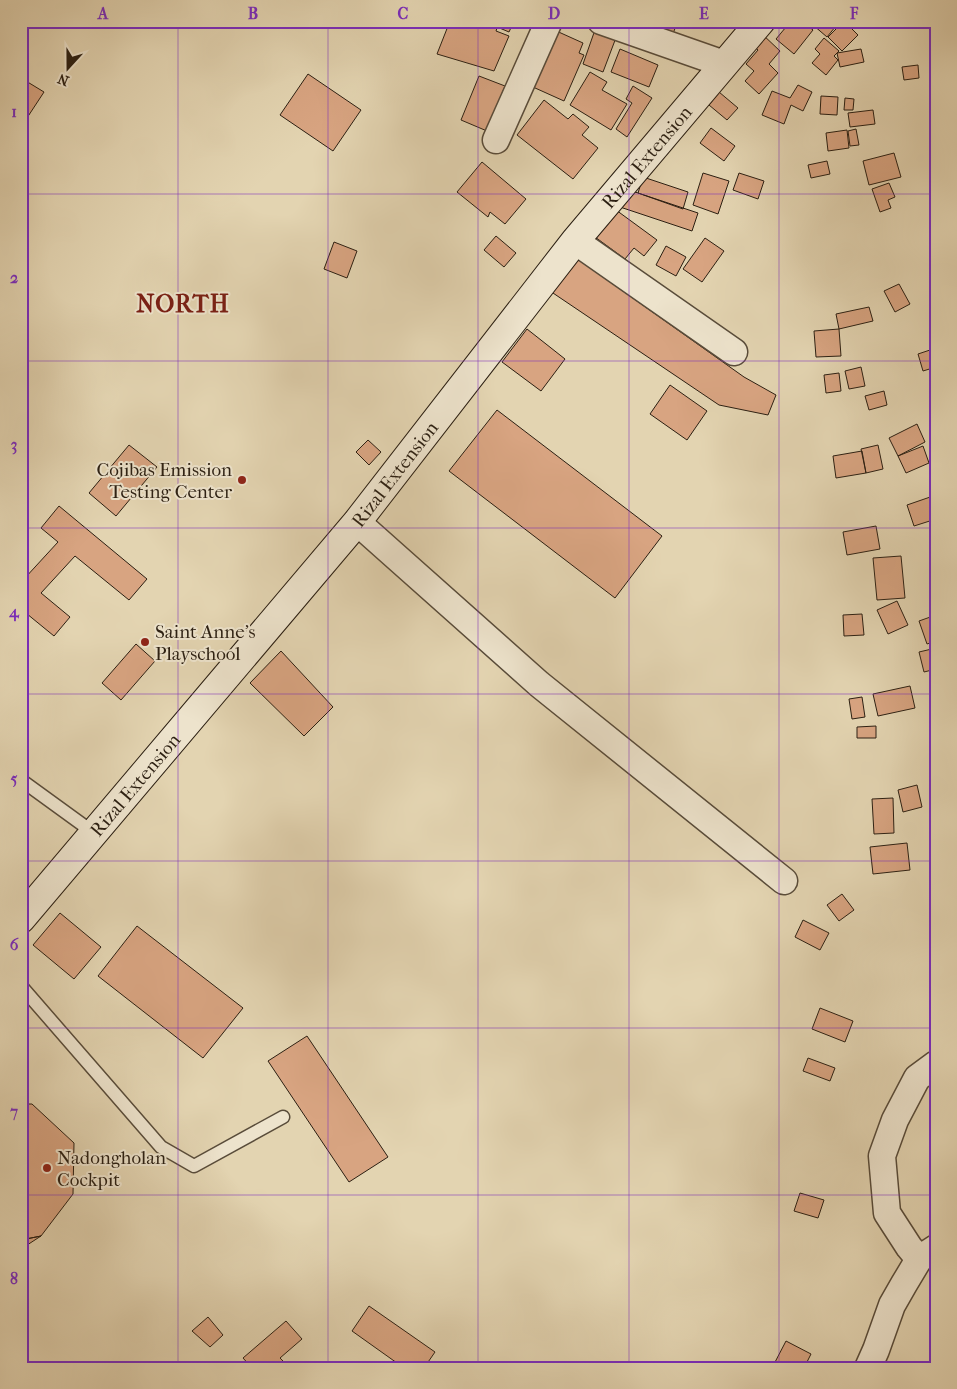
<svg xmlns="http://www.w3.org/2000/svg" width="957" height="1389" font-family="'IM FELL French Canon',serif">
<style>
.building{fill:#d8a481;stroke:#2b1f12}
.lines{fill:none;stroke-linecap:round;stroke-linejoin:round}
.lane-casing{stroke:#594c3a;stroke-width:15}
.street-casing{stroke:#594c3a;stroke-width:29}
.secondary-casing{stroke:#2b1f12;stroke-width:30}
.lane{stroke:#ede3cc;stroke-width:12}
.street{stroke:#ede3cc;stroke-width:26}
.secondary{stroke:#ede3cc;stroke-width:28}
.grid{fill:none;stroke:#7b2cbf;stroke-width:1;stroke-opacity:0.55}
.poi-dot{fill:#8f2418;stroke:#ede3cc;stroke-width:2}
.labels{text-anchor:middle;stroke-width:4;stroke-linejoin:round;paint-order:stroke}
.street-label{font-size:19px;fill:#2b1f12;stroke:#ede3cc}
.poi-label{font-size:19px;fill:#2b1f12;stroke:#ede3cc;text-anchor:start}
.district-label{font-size:24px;font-weight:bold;letter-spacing:1px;fill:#7a1f14;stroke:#ede3cc}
.neatline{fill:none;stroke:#7b2cbf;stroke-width:2}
.grid-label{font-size:16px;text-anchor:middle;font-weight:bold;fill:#7b2cbf}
</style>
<rect width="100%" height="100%" fill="#e3d4b1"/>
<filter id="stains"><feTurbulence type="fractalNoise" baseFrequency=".004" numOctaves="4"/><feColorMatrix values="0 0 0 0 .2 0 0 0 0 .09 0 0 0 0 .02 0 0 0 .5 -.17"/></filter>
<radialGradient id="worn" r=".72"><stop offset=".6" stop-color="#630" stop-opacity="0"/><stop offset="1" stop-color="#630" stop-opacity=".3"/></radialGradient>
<path class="building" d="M450,21h31l16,7 -1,3 13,5 -15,35 -57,-17z
M483,21h31l-5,11z
M645,21h33l-6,15 -28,-12z
M791,21h11l11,9 -19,24 -18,-15z
M815,21h25l-13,16 -14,-12z
M844,21l14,14 -16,16 -14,-14z
M596,27l21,8 -14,37 -20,-8z
M552,29l31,14 -4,10 5,2 -20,46 -40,-18z
M761,33l19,18 -11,13 9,9 -19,21 -14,-13 9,-10 -8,-7 12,-14 -7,-6z
M824,38l15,13 -5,5 4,4 -12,15 -14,-12 8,-9 -5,-5z
M620,49l38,16 -9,22 -38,-15z
M861,49l3,13 -24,5 -3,-14z
M918,65l1,13 -15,2 -2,-13z
M590,72l17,10 -5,8 25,14 -16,26 -41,-25z
M308,74l53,36 -28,41 -53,-36z
M479,76l26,10 -18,45 -26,-11z
M21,78l23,14 -21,32 -2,-2z
M798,85l14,7 -9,19 -12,-6 -7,19 -22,-9 10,-24 18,7z
M633,86l19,12 -25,39 -11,-8 16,-26 -6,-4z
M719,92l19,16 -11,12 -18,-15z
M821,96l17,1 -1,18 -17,-1z
M845,98l9,1 -1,11h-9z
M544,100l24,19 5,-5 16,13 -7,8 16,13 -25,31 -56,-44z
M873,110l2,14 -25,3 -2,-14z
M711,128l24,18 -11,15 -24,-18z
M856,129l3,16 -9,1 -2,-15z
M847,130l2,18 -21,3 -2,-18z
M894,153l7,24 -32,8 -6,-24z
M827,161l3,13 -19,4 -3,-13z
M482,162l44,37 -21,25 -15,-12 -2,5 -31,-25z
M703,173l26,8 -11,33 -25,-9z
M739,173l25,8 -6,18 -25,-9z
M643,177l45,15 -5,17 -45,-16z
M889,183l6,14 -7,3 3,8 -11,4 -8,-23z
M626,189l72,24 -6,18 -72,-24z
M616,210l41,30 -13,16 -10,-8 -9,11 -30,-22z
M496,236l20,17 -12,14 -20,-17z
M705,238l19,13 -22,31 -19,-13z
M334,242l23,9 -10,27 -23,-9z
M666,246l20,11 -10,19 -20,-11z
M575,257l169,120 32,18 -8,20 -49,-10 -169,-114z
M899,284l11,20 -15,8 -11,-21z
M869,307l4,14 -34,8 -3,-15z
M527,329l38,30 -24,32 -39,-29z
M839,329l2,27 -25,1 -2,-26z
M933,349l3,7v11l-13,4 -5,-17z
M861,367l4,19 -16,3 -4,-18z
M839,373l2,18 -15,2 -2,-18z
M670,385l37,26 -20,29 -37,-26z
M884,391l3,14 -18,5 -4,-14z
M497,410l165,126 -47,62 -166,-127z
M917,424l8,18 -27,14 -9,-18z
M368,440l13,12 -12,13 -13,-13z
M129,445l28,22 -41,49 -27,-23z
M878,445l5,24 -17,4 -5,-24z
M923,446l6,17 -23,10 -8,-17z
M862,451l4,22 -30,5 -3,-22z
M936,495v24l-22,7 -7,-21z
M59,506l88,73 -18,21 -54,-44 -34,37 29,24 -16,19 -33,-27v-29l2,-2 1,1 34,-37 -17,-14z
M876,526l4,23 -33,6 -4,-23z
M901,556l4,42 -28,2 -4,-42z
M897,601l11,24 -20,9 -11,-24z
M862,614l2,21 -20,1 -1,-21z
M936,615v26l-9,3 -8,-23z
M136,644l19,17 -34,39 -19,-17z
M936,648v21l-12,3 -5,-20z
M281,651l52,56 -29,29 -54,-53z
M910,686l5,22 -37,8 -5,-22z
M862,697l3,20 -13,2 -3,-20z
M876,726v12h-19v-11z
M917,785l5,22 -19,5 -5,-22z
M893,798l1,35 -20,1 -2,-35z
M907,843l3,27 -37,4 -3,-27z
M842,894l12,16 -15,11 -12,-16z
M60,913l41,34 -27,32 -41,-34z
M803,920l26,13 -9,17 -25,-13z
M137,926l106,82 -40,50 -105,-82z
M820,1008l33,13 -8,21 -33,-13z
M307,1036l81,121 -39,25 -81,-121z
M808,1058l27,10 -5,13 -27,-10z
M21,1104h11l42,39 -1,51 -32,42 -20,4z
M800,1193l24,7 -6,18 -24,-7z
M41,1236l-20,13v-9z
M369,1306l66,46 -11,16h-20l-52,-37z
M208,1317l15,18 -13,12 -18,-16z
M286,1321l16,18 -22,19 6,6 -5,4h-29l-9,-10z
M786,1341l25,13 -7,14h-28l-3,-2z"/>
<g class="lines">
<defs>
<path id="lane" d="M21,780l73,53
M21,986l140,161 33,19 89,-49"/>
<path id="street" d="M601,21l123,43
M496,140l53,-119
M575,241l159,111
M357,522l182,162 245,197
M919,1259l-10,-12 -22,-34 -5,-57 13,-36 22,-42 19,-14
M868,1368l8,-18 16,-45 12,-21 15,-25 17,-11"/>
<g id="secondary">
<path id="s1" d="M21,919l336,-397 218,-281 186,-220"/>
</g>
</defs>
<use href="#lane" class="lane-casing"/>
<use href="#street" class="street-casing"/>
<use href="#secondary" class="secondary-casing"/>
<use href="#lane" class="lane"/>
<use href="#street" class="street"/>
<use href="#secondary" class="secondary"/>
</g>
<path class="grid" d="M178,21v1347M328,21v1347M478,21v1347M629,21v1347M779,21v1347M21,194h915M21,361h915M21,528h915M21,694h915M21,861h915M21,1028h915M21,1195h915"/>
<g class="poi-dot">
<circle cx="242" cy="480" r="5"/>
<circle cx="145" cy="642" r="5"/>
<circle cx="47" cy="1168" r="5"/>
</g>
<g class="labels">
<g class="street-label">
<text dy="7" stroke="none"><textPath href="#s1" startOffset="986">Rizal Extension</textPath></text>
<text dy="7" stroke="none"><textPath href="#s1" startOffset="581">Rizal Extension</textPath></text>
<text dy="7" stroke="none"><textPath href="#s1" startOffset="176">Rizal Extension</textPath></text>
</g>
<g class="poi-label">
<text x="232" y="476" text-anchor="end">Cojibas Emission<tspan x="232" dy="22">Testing Center</tspan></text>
<text x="155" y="638">Saint Anne's<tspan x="155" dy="22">Playschool</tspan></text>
<text x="57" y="1164">Nadongholan<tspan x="57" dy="22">Cockpit</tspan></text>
</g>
<g class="district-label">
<text x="183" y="312">NORTH</text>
</g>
</g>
<rect width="957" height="1389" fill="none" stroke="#e3d4b1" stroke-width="55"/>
<g transform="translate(68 68) rotate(201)" stroke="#ede3cc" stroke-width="4" paint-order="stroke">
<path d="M0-4L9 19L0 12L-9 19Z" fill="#2b1f12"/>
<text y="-8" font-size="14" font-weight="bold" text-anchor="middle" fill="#2b1f12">N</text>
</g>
<rect x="28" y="28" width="902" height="1334" class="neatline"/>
<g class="grid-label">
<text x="103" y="19">A</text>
<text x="253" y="19">B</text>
<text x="403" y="19">C</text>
<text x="554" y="19">D</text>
<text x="704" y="19">E</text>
<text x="854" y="19">F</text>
<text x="14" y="117">1</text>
<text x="14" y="283">2</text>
<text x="14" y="450">3</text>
<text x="14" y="617">4</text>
<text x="14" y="784">5</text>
<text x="14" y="950">6</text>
<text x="14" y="1117">7</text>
<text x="14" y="1284">8</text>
</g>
<rect width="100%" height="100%" filter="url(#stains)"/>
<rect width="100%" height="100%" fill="url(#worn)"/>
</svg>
